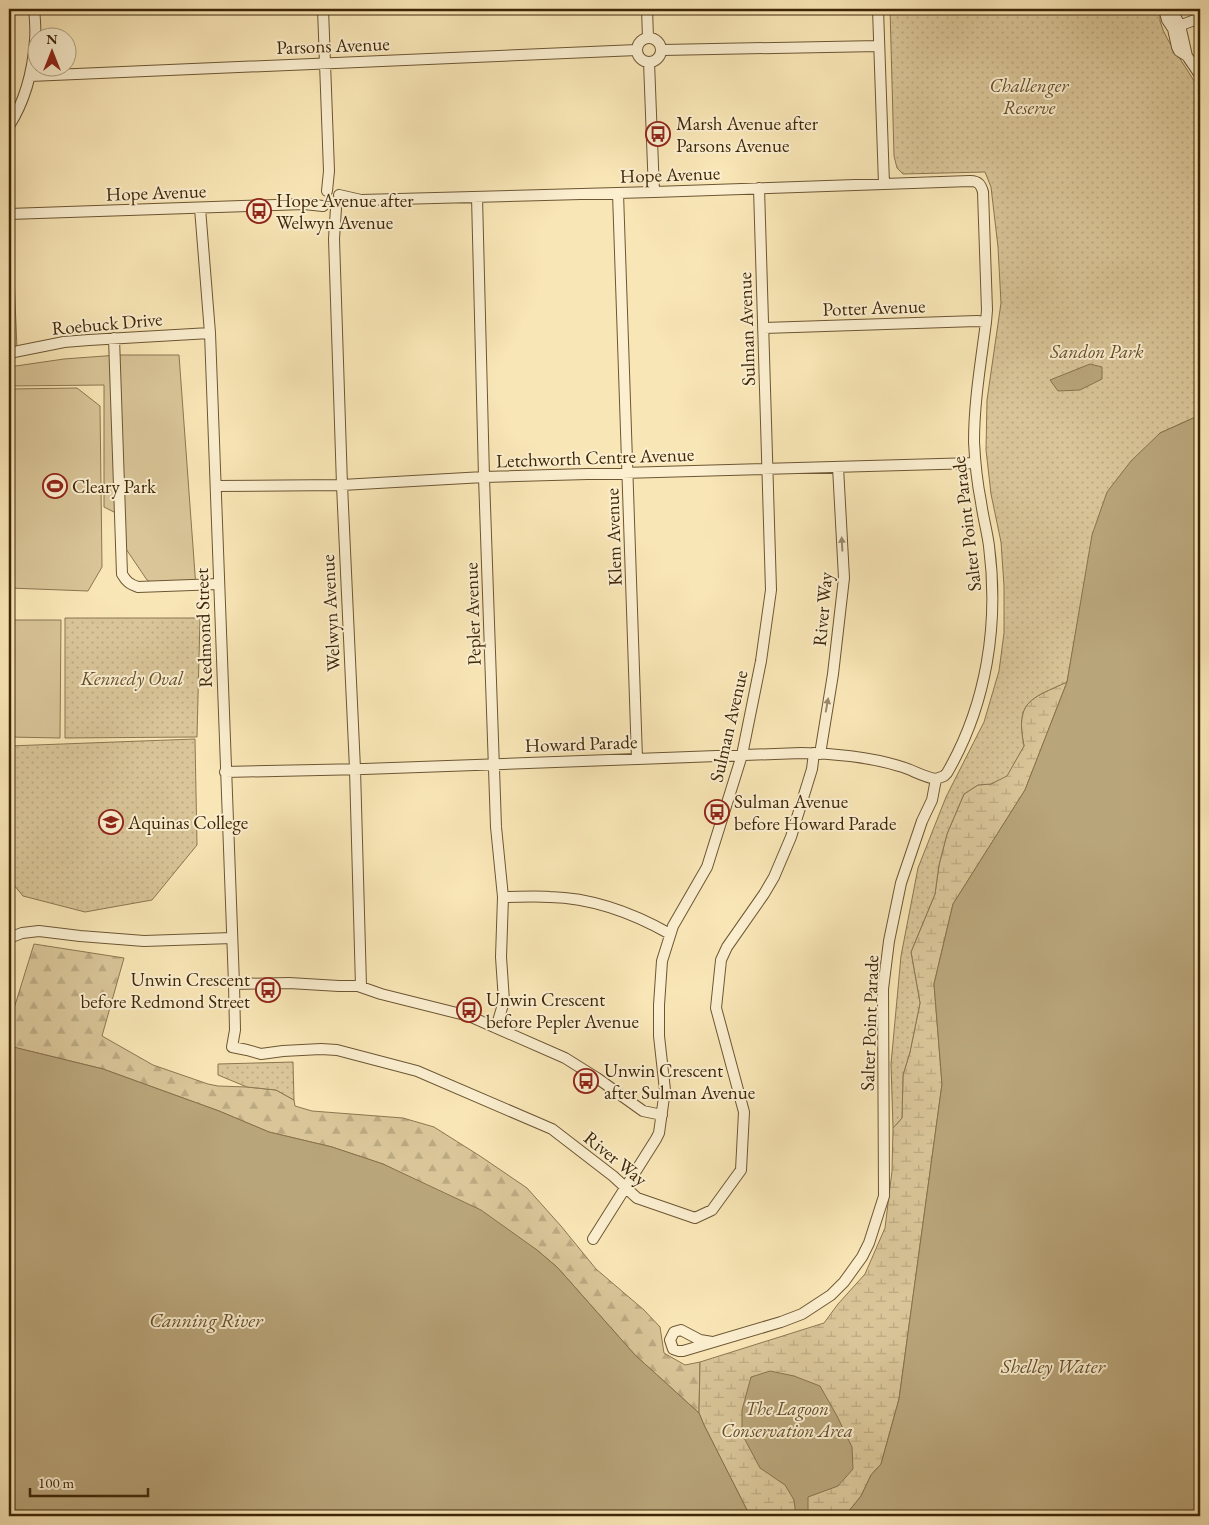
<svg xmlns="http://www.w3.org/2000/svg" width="1209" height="1525" font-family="'EB Garamond',serif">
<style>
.grass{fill:#d9c598;stroke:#8c7650}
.forest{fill:url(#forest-firs);stroke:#8c7650}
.wetland{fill:url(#wetland-marsh);stroke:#8c7650}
.park{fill:url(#park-dots);stroke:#8c7650}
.water{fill:#b9a57a;stroke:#88724c}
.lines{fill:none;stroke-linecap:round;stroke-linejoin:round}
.minor-casing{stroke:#6d5633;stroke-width:12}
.minor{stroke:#fbefd0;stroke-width:10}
.oneway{fill:#9c8a6c}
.labels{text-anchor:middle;stroke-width:4;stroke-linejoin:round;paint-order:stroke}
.street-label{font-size:19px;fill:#3e2607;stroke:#fbefd0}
.park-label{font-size:19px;font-style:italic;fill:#654e2b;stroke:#fbefd0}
.poi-label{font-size:19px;fill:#3e2607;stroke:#fbefd0;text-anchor:start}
.water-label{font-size:20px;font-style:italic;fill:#634c2a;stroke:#fbefd0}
</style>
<defs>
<pattern id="forest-firs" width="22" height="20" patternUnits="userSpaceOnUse" patternTransform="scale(1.25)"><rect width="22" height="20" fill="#d9c598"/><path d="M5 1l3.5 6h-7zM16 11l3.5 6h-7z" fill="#bba982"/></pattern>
<pattern id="wetland-marsh" width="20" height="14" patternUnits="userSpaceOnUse" patternTransform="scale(1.25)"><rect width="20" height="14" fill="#d9c598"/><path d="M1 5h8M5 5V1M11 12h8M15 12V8" fill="none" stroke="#bba982"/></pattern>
<pattern id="park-dots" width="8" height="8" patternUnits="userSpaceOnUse" patternTransform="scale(1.25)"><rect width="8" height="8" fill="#d9c598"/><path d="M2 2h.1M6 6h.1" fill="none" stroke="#bba982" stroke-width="1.8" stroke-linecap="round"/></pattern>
</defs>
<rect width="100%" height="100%" fill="#f9e6b6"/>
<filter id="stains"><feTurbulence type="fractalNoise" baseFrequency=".004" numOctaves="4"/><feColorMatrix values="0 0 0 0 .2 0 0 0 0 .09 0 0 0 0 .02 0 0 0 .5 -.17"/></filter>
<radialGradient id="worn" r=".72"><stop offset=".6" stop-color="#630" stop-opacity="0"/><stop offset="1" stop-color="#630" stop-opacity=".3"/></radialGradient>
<path class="grass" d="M118,355h61l17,233 -29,2 -20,-10 -21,-31 -6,-34 -16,-8v-122l-95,1v-19l55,-8z
M77,388l23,18 2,161 -14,24 -79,-3v-199z
M9,620h52l-1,118 -51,-1z"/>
<path class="forest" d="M34,944l90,14 -22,78 51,29 55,19 10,2 29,1 29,3 18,10 1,6 17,5 91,7 31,9 46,29 47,32 34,38 35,43 48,41 16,17 4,26 21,12 15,-3 -1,51 -64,-58 -77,-87 -21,-18 -110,-64 -44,-22 -51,-17 -63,-15 -50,-21 -116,-42 -94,-23v-27l2,-1z"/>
<path class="wetland" d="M1067,682l-42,108 -72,114 -19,80 8,100 -43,315 -18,65 -10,11 -10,21 -16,20h-95l-46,-91 -5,-12 1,-51 124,-39 14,-19 27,-30 20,-46 7,-57 1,-43 9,-10 1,-43 7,-23 10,-49 -9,-51 24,-58 4,-29 8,-31 17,-40 14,-9 13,-1 16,-9 17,-29c-9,-45 6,-47 43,-64z"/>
<path class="park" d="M890,9h270v12l3,9 5,10 32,50v325l-40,18 -82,187 -11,62c-37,17 -52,19 -43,64l-17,30 -16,8 -13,1 -14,9 -17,40 -8,31 -4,29 -24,58 9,51 -10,49 -7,23 -1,43 -9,10 -2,-64 10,-108 17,-88 28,-71 38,-75 15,-51 5,-38v-47l-3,-44 -10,-48 -5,-44 1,-50 14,-97 -3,-56 -7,-60 -6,-15 -82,2 -6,-6 -3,-12z
M14,276l3,73h-8v-72z
M65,618h135l-3,119 -132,1z
M195,739l2,106 -45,55 -67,12 -62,-16 -14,-17v-133z
M293,1062l1,38 -18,-10 -29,-3 -29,-12v-11z"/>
<path class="water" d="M1090,364l12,3v12l-22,11 -22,1 -8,-11z
M1200,415v1101h-355l16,-20 10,-21 10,-11 18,-65 43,-315 -8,-100 19,-80 72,-114 42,-108 25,-147 15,-43 24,-31 29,-28z
M9,1046l94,23 116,42 50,21 63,15 51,17 98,46 56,40 21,18 77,87 64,58 5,12 46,91h-741z
M770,1371l24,5 26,10 17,30 15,31 1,22 -15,17 -30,11v19h-12l-2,-16 -9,-15 -25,-17 -18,-34v-24l9,-33z"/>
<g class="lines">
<defs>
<path id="minor" d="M323,9l6,162 -2,20
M647,9l1,29
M878,9l6,175
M1164,9l3,11 6,9 4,18 2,4 8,5 13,19
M1171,9l9,16 7,31
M1176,27l24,-9
M637 50a12 12 0 1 1 24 0a12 12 0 1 1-24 0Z
M662,50l217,-4
M649,62l5,130
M30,76l607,-26
M9,126c16,-25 24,-57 26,-86 1,-10 0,-21 -1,-31
M618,193l19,566
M339,195l22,5 293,-8 316,-11c9,0 11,4 13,11l4,118 -1,12c-5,40 -12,79 -12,120 1,20 3,40 7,60 2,15 6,29 8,44 10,78 -2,158 -42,227l-3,3 -8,3 -4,21 -10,21 -21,62 -12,58 -6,48 1,207 -15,47 -7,14 -18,25 -13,13 -29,19 -21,8 -98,29h-4l-6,-2 -3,-9 4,-8 7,-2 19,10 12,2
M477,197l7,280 12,350 7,70 -2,60 3,44 -8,27
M200,208l10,125 24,651 1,46 -3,17 15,3 14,4 22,-3 38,-2 16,1 80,21 135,58 61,47 24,22 58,20 17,-8 29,-40 3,-58 -28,-104 5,-48 6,-13 37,-53 10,-17 17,-40 21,-68 2,-16
M336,208l-2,31 8,246 13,284 6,217
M9,214l295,-10 19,2
M764,328l213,-7 9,1
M114,338l8,236c4,7 7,10 16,13l81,-3
M9,353l55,-11 25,-2 121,-7
M216,486l126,-1 142,-8 491,-14
M820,754l13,-80 11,-96 -6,-111
M225,772l139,-3 437,-16c30,0 69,4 98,13 12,3 24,11 37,13
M503,897c16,0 31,-1 47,0 43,1 83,16 120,37
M9,938l13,-5 17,-2 41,5 64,5 88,-3
M234,984l55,-1 50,3h19l23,8 88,22 96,42 32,20 46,33 19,4
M593,1239l63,-100 3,-6 6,-43 -6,-54v-31l3,-44 11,-35 34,-59 35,-112 19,-94 10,-71 -12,-402"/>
</defs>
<use href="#minor" class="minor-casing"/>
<use href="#minor" class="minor"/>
</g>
<defs><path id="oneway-solid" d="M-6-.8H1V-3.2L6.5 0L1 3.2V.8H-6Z" transform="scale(1.25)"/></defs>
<g class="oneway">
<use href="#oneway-solid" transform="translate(842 544) rotate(-93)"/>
<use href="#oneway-solid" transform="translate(827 705) rotate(-80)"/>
</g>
<defs>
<symbol id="bus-ring" viewBox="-11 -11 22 22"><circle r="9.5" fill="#fbefd0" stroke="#8f2418" stroke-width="1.5"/><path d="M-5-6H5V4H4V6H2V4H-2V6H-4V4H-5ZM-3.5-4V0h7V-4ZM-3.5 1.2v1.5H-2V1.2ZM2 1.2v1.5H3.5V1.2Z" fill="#8f2418"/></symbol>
<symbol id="stadium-ring" viewBox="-11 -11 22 22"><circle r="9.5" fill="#fbefd0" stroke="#8f2418" stroke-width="1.5"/><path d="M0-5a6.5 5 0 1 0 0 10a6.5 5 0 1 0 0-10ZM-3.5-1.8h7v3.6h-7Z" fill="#8f2418"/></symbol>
<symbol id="school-ring" viewBox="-11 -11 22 22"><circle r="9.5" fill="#fbefd0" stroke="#8f2418" stroke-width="1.5"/><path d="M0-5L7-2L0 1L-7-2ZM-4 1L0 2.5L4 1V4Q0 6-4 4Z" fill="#8f2418"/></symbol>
</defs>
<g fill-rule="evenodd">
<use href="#bus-ring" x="644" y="120" width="28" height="28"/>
<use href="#bus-ring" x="245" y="197" width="28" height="28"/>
<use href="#stadium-ring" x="41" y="472" width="28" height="28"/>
<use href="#bus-ring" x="703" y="798" width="28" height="28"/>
<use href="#school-ring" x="97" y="808" width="28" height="28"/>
<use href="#bus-ring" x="254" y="976" width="28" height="28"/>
<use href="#bus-ring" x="455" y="996" width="28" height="28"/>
<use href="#bus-ring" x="572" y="1067" width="28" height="28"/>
</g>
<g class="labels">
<g class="street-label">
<text transform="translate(333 45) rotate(-2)" y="7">Parsons Avenue</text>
<text transform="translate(670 174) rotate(-2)" y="7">Hope Avenue</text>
<text transform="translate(156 192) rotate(-2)" y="7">Hope Avenue</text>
<text transform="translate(874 307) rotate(-2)" y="7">Potter Avenue</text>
<text transform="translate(107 323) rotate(-5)" y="7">Roebuck Drive</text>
<text transform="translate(746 329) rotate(-92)" y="7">Sulman Avenue</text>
<text transform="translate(595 457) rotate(-2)" y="7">Letchworth Centre Avenue</text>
<text transform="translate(966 524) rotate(-97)" y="7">Salter Point Parade</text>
<text transform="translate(613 537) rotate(-92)" y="7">Klem Avenue</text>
<text transform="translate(822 609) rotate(-85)" y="7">River Way</text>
<text transform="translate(330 613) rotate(-93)" y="7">Welwyn Avenue</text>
<text transform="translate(472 614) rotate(-92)" y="7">Pepler Avenue</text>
<text transform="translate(203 628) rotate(-92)" y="7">Redmond Street</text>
<text transform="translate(728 726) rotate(-77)" y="7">Sulman Avenue</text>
<text transform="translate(581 743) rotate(-2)" y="7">Howard Parade</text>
<text transform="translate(869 1023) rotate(-88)" y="7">Salter Point Parade</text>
<text transform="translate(616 1158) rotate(39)" y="7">River Way</text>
</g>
<g class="park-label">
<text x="1029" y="92">Challenger<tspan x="1029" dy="22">Reserve</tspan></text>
<text x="1097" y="358">Sandon Park</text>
<text x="132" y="685">Kennedy Oval</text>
<text x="787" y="1415">The Lagoon<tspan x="787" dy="22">Conservation Area</tspan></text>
</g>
<g class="poi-label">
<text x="676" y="130">Marsh Avenue after<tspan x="676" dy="22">Parsons Avenue</tspan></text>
<text x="276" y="207">Hope Avenue after<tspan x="276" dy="22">Welwyn Avenue</tspan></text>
<text x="72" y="493">Cleary Park</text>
<text x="734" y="808">Sulman Avenue<tspan x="734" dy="22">before Howard Parade</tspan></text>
<text x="128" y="829">Aquinas College</text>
<text x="250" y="986" text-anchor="end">Unwin Crescent<tspan x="250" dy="22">before Redmond Street</tspan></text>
<text x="486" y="1006">Unwin Crescent<tspan x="486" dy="22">before Pepler Avenue</tspan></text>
<text x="604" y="1077">Unwin Crescent<tspan x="604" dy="22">after Sulman Avenue</tspan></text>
</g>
<g class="water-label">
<text x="206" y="1327">Canning River</text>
<text x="1053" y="1373">Shelley Water</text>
</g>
</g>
<rect width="1209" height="1525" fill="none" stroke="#f9e6b6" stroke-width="30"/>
<rect x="10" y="10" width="1189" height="1505" fill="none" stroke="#3e2607" stroke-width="2.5"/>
<rect x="15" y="15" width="1179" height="1495" fill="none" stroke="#3e2607"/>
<g transform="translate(52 52)"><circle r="24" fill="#fbefd0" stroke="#af9f80"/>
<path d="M0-4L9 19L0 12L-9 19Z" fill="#8f2418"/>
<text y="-8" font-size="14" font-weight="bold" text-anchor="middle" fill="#3e2607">N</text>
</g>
<path d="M30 1488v8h118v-8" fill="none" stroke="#3e2607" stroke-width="2.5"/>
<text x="38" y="1488" font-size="15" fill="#3e2607" stroke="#fbefd0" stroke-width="4" paint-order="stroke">100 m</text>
<rect width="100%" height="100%" filter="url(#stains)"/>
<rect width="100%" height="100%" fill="url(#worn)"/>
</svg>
